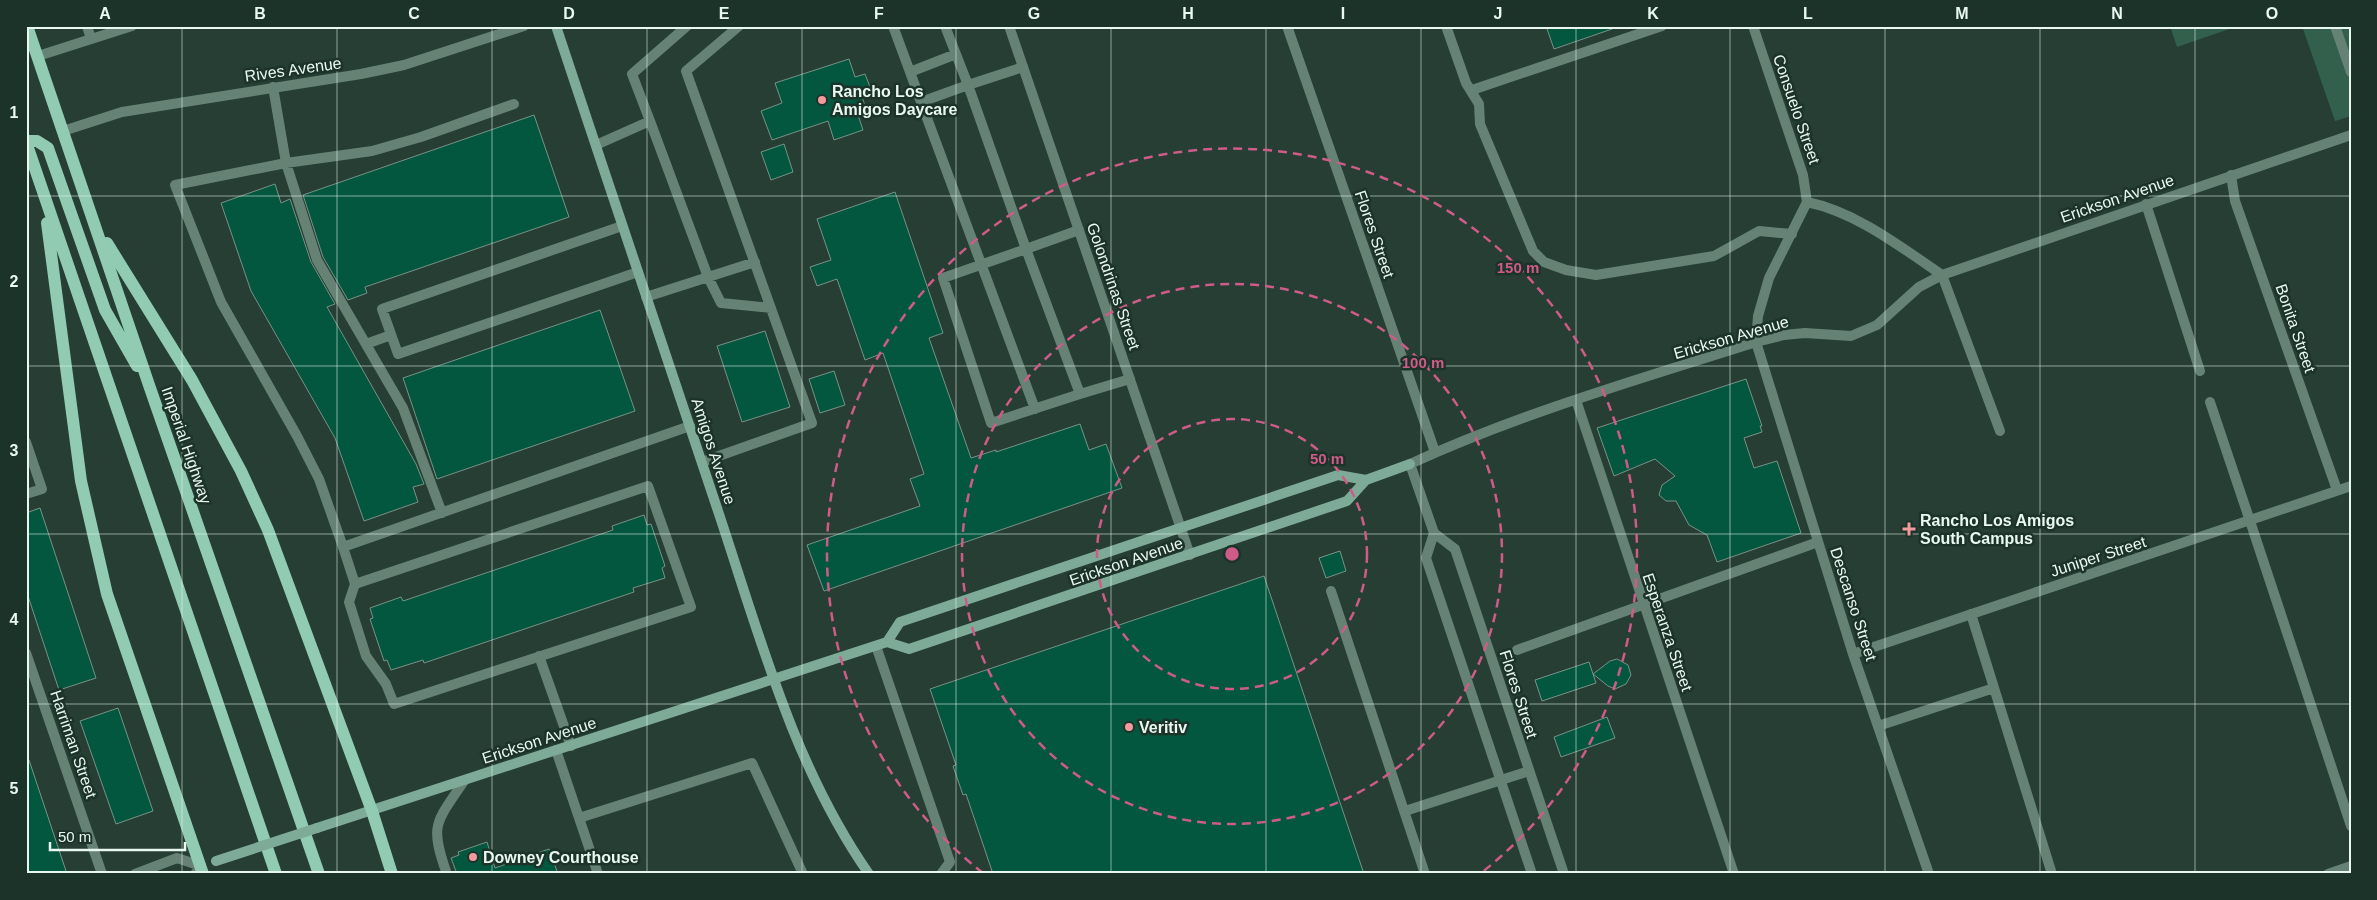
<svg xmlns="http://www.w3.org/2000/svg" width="2377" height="900" font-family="Helvetica,sans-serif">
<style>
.green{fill:#335f4d}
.building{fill:#04573f;stroke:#789286}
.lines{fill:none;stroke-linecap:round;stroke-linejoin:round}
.lane{stroke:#668275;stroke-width:10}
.street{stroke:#668275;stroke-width:10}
.secondary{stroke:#7eab97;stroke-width:10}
.primary{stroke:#90cbb2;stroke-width:12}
.secondary-bridge{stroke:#7eab97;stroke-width:10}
.grid{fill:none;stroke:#eaf8f2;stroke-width:1;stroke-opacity:0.55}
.ring{fill:none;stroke:#ce5b88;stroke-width:2.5;stroke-dasharray:9 6}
.poi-dot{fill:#f49a9f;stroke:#1c332a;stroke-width:2}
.labels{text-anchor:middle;stroke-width:5;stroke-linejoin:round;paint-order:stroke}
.street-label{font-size:16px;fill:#eaf8f2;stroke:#1c332a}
.poi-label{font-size:16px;font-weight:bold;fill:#eaf8f2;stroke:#1c332a;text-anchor:start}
.centre{fill:#ce5b88;stroke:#1c332a;stroke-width:2.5}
.ring-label{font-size:15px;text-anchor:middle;font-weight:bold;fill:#ce5b88;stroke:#1c332a;stroke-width:5;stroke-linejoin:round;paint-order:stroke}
.neatline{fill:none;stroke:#eaf8f2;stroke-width:2}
.grid-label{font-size:16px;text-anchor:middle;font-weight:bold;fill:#eaf8f2}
</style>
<rect width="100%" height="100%" fill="#263e34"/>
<path class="green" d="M2170,26h68l-61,21z
M2302,26h49v90l-16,5z"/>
<path class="building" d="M1546,26h65l1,3 -58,20z
M849,59l6,18 10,-3 5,13 -10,4 6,18 -9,3 6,18 -29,10 -6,-19 -56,19 -11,-29 21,-8 -7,-20z
M534,115l35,102 -204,70 2,6 -19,7 -25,-43 -20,-62z
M784,144l9,28 -22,8 -10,-28z
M275,184l6,19 9,-4 21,63 24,42 -8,3 89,157 8,20 -11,3 5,15 -54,19 -29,-83 -84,-147 -30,-88z
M895,192l48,141 -14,5 42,120 25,-8v2l84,-28 9,26 17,-6 16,44 -298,103 -17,-46 113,-39 -10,-27 14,-5 -41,-121 -18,7 -28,-81 -20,7 -7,-19 21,-7 -14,-41z
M600,310l35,101 -198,68 -34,-101z
M765,331l25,76 -48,15 -25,-76z
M834,371l11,34 -25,8 -11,-34z
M1746,379l16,47h-2l2,6 -18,6 10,30 23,-7 24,72 -84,29 -10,-27 -18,-10 -13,-24h-10l-7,-6 3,-10 13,-9 -20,-17 -41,17 -17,-48z
M40,508l56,170 -37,12 -33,-100v-77z
M644,515l3,10 4,-1 14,42 -3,2 3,10 -32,10 1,4 -210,71 -1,-3 -32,10 -4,-10 -3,1 -14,-42 3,-1 -3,-10 31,-11 2,4 210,-71 -1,-4z
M1340,551l6,20 -20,7 -7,-20z
M1264,576l100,298h-371l-27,-80 -3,1 -10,-29 3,-1 -26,-76z
M1617,659l11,6 3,10 -5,9 -11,5 -7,-3 -15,-12 17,-13z
M1589,662l7,21 -54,18 -7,-21z
M118,708l35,103 -37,13 -36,-103z
M1607,717l8,21 -54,19 -7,-20z
M26,760h3l38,114h-41z
M487,842l8,26 54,-19 9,25h-101l-6,-16 8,-3 -1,-3z"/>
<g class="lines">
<path class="lane" d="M87,26l4,13
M893,26l17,46 46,-18
M945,26l23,59 -47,17 114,307
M1446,26l20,57 13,21 1,20 53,127 11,11 22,8 30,5 118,-19 45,-25 33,3
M2335,26l16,46
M38,56l94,-30
M1023,67l-55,18 58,164 -83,29 48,145 89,-29
M910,72l11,30
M273,87l13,76 -111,22 46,117 76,134 22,43 24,68 347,-121
M1472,90l190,-64
M650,121l58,156 13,26 50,5
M596,145l54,-24 -18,-47 55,-48
M2146,204l54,167
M622,226l-240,83 16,45 240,-82
M1079,230l-53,19 54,145 50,-15
M1942,275l58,156
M646,297l109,-35
M366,344l25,-9
M2210,402l40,119
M26,442l16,47 -16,5
M702,462l110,-39 -126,-352 53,-45
M648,486l43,121 -297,97 -8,-20 -20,-28 -17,-54 6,-18z
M442,513l-39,-105 -86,-148 -31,-97 86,-12 49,-14 93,-33
M343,547l12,37
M1331,591l94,283
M1971,614l81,260
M876,646l74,216 -9,12
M26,653l76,221
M539,656l32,90
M1878,726l116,-38
M556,750l42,124
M1405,811l124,-40
M579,818l173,-55 51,111
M447,874c-18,-50 -11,-51 17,-93"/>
<path class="street" d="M1009,26l181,529
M1287,26l148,426
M1753,26l50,149 4,27 -38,76 -11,38 -2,26 97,312 76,220
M63,131l59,-19 239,-38 43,-9 120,-39
M2231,175l4,26 102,289
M1807,202c49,10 94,45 135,73
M1576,400l158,474
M2250,521l101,305
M1434,533l-8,25 106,316
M1517,650l301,-108
M1853,654l498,-168
M135,874l42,-16 24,8 -6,8
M1564,874l-109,-325 -21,-16 -24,-69c111,-51 230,-85 346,-122l28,-7 21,-2 46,3 26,-11 42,-38 23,-12 409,-140
M2328,874l23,-8"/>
<path class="secondary" d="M556,26c54,163 109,326 163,488 41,123 75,253 150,360
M887,642l13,-20 438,-147 28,5 44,-16
M317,828l570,-186 22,7 438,-148 19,-21"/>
<path class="primary" d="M27,26l123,362 169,486
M26,141h11l11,7 57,162 32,56
M26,142l250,732
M47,223l34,258 26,113 96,280
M107,243l85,137 49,91 27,59 104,281 20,63"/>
<path class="secondary-bridge" d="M216,861l101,-33"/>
</g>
<path class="grid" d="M182,26v848M337,26v848M492,26v848M647,26v848M802,26v848M956,26v848M1111,26v848M1266,26v848M1421,26v848M1576,26v848M1730,26v848M1885,26v848M2040,26v848M2195,26v848M26,196h2325M26,366h2325M26,534h2325M26,704h2325"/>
<g class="ring">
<circle cx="1232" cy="554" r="135"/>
<circle cx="1232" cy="554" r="270"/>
<path d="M983 873A405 405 0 1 1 1481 873"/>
</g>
<g class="poi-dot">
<circle cx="822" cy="100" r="5"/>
<path d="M1906.5 521.5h5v5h5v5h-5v5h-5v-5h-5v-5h5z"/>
<circle cx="1129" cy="727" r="5"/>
<circle cx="473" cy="857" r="5"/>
</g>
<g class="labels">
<g class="street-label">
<text transform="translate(293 69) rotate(-8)" y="6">Rives Avenue</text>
<text transform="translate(1797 109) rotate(71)" y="6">Consuelo Street</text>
<text transform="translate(2117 198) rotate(-19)" y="6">Erickson Avenue</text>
<text transform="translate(1375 234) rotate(71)" y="6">Flores Street</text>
<text transform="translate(1114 286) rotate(71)" y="6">Golondrinas Street</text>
<text transform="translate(2296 328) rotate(71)" y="6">Bonita Street</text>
<text transform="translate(1731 337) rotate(-16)" y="6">Erickson Avenue</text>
<text transform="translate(187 445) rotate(71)" y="6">Imperial Highway</text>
<text transform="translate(714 451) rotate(72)" y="6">Amigos Avenue</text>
<text transform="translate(2098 556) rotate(-18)" y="6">Juniper Street</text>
<text transform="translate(1126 561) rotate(-19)" y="6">Erickson Avenue</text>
<text transform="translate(1854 604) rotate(72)" y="6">Descanso Street</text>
<text transform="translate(1668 632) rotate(71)" y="6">Esperanza Street</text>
<text transform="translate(1519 694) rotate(72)" y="6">Flores Street</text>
<text transform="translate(539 740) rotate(-18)" y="6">Erickson Avenue</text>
<text transform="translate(74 744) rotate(71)" y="6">Harriman Street</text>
</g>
<g class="poi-label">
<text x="832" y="97">Rancho Los<tspan x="832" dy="18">Amigos Daycare</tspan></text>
<text x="1920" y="526">Rancho Los Amigos<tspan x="1920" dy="18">South Campus</tspan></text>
<text x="1139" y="733">Veritiv</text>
<text x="483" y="863">Downey Courthouse</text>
</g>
</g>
<circle cx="1232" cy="554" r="8" class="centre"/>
<g class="ring-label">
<text x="1518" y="273">150 m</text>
<text x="1423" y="368">100 m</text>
<text x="1327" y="464">50 m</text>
</g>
<rect width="2377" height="900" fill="none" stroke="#1c332a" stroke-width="55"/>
<path d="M50 842v8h135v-8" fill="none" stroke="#eaf8f2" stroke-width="2.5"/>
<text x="58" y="842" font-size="15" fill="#eaf8f2" stroke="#1c332a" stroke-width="4" paint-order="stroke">50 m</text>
<rect x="28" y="28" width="2322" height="844" class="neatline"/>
<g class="grid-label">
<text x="105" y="19">A</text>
<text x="260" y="19">B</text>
<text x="414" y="19">C</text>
<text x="569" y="19">D</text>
<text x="724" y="19">E</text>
<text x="879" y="19">F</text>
<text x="1034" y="19">G</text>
<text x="1188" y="19">H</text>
<text x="1343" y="19">I</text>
<text x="1498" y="19">J</text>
<text x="1653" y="19">K</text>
<text x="1808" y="19">L</text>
<text x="1962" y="19">M</text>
<text x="2117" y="19">N</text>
<text x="2272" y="19">O</text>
<text x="14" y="118">1</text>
<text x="14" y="287">2</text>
<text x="14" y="456">3</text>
<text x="14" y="625">4</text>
<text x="14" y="794">5</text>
</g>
</svg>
